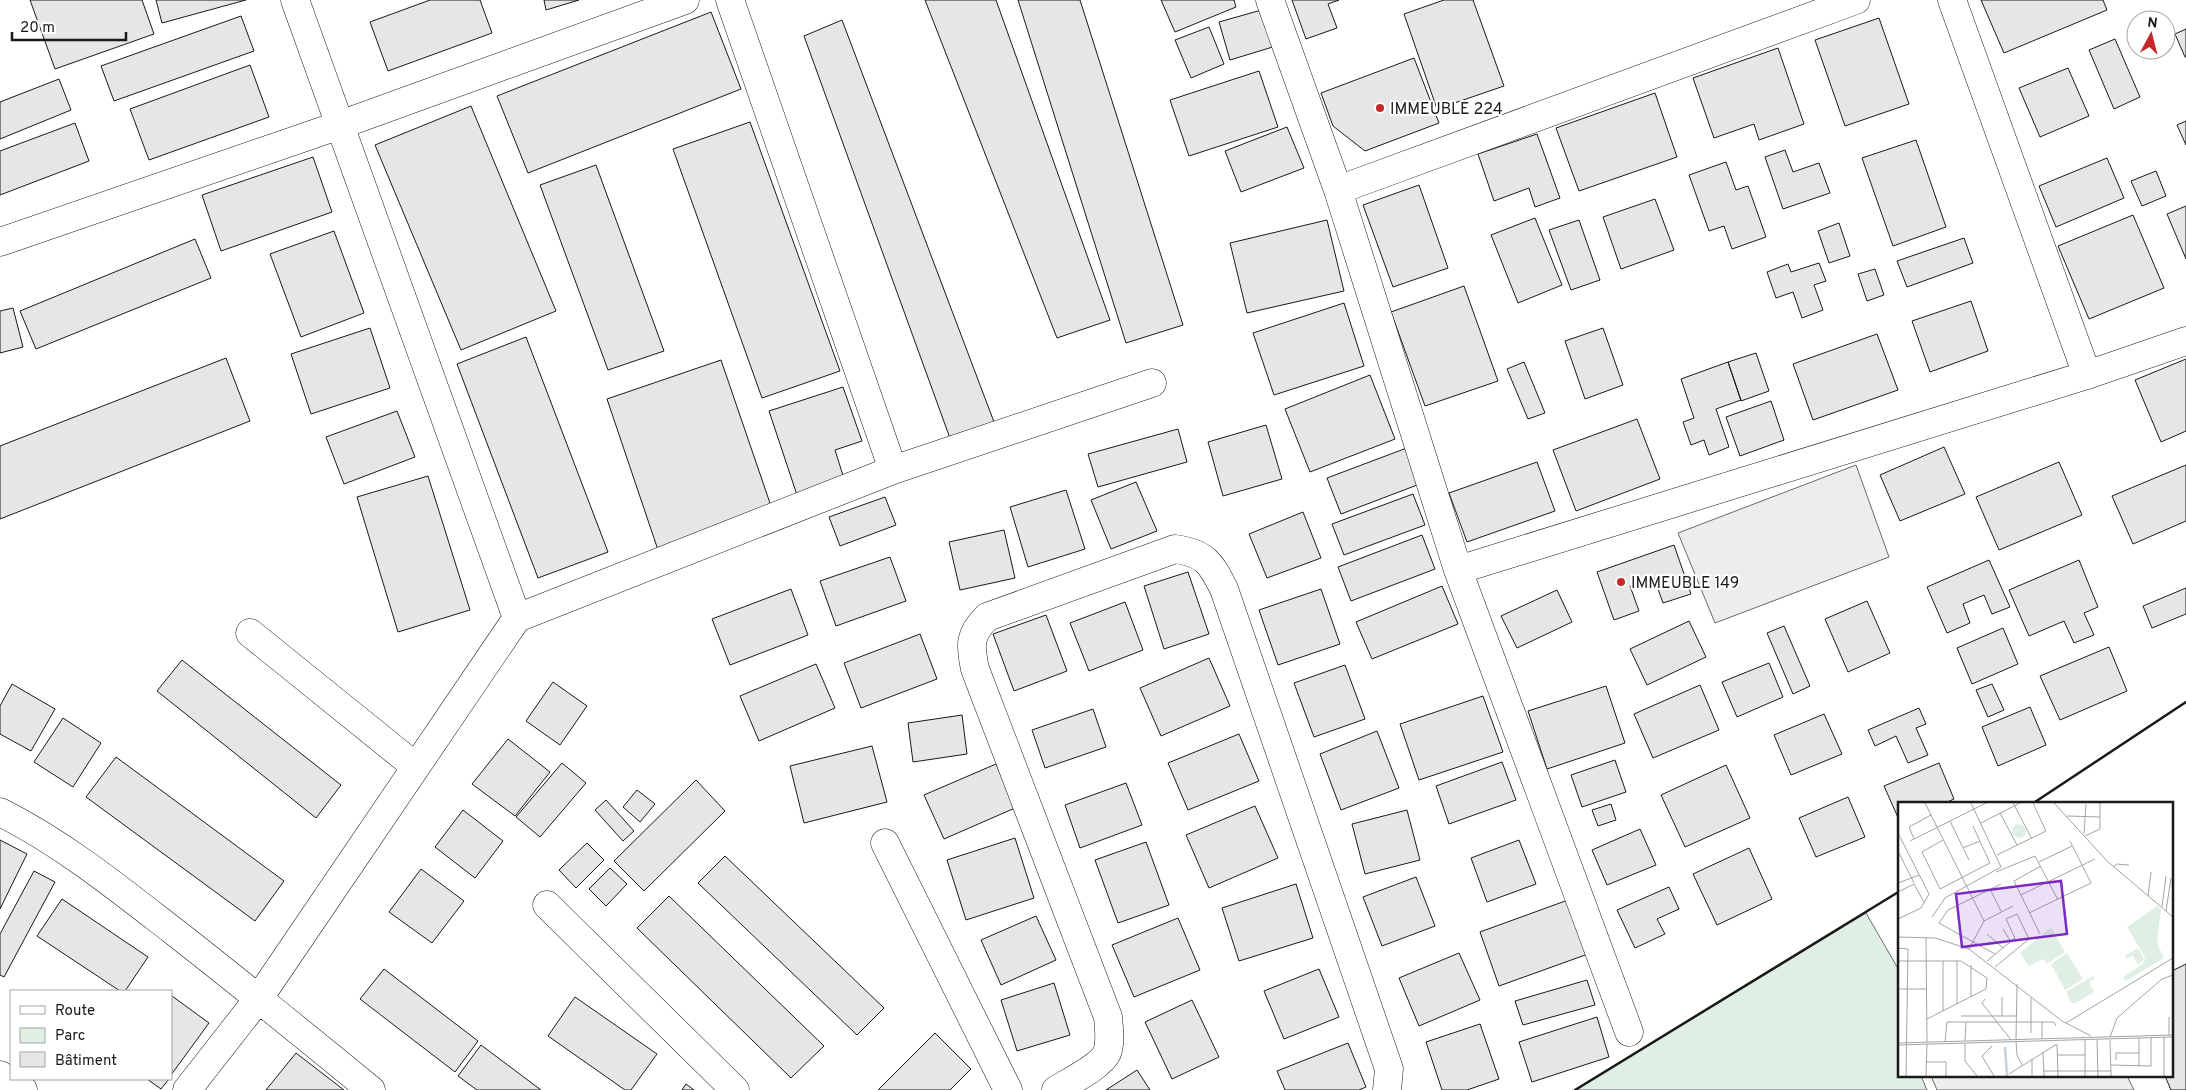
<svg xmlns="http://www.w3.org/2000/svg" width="2186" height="1090" font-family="Overpass,sans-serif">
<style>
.green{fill:#e0efe3;stroke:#6a6a6a}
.parking{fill:#ededed;stroke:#6a6a6a}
.building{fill:#e6e6e6;stroke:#1a1a1a}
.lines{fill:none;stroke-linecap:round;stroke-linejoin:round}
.minor-casing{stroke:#1a1a1a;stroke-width:29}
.minor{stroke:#fff;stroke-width:28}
.wall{stroke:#1a1a1a;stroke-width:2.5}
.poi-dot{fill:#c62828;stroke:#fff;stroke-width:2}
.labels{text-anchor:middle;stroke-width:4;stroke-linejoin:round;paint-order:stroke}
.poi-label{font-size:16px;fill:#1a1a1a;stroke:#fff;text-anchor:start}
.inset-river{fill:none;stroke:#c6d2dc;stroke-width:2.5}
.inset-road{fill:none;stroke:#a3a3a3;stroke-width:1}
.view{fill:#7b2cbf;fill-opacity:0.15;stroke:#7b2cbf;stroke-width:2.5}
.inset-edge{fill:none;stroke:#1a1a1a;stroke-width:2.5}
</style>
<rect width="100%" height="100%" fill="#fff"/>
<path class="green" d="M1866,913l34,59v104h21l6,14h-352z"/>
<path class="parking" d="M1856,465l33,92 -174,66 -37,-90z
M1931,1076h196l7,14h-197z"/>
<path class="building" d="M30,0h112l12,34 -99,35z
M156,0h90l-84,23z
M430,0h50l12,33 -104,38 -18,-49z
M544,0h35l-33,10z
M925,0h71l114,320 -53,18z
M1018,0h62l103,325 -57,18z
M1161,0h73l2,7 -61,25z
M1292,0h47l-11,4 9,24 -31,11z
M1444,0h29l31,86 -67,23 -33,-95z
M1981,0h122l4,10 -103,43z
M1265,9l11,37 -46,14 -11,-38z
M711,12l30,77 -213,84 -31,-77z
M241,16l13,35 -140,50 -13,-35z
M1879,18l30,86 -64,22 -30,-86z
M842,20l152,402 -43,19 -147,-405z
M1209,27l15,37 -33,14 -16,-38z
M2186,29v28h-1l-10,-23z
M2115,39l25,58 -26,12 -25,-59z
M1778,48l26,76 -45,16 -5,-16 -40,14 -21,-60z
M1414,58l25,65 -74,28 -32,-25 -12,-33z
M250,65l19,52 -120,43 -19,-51z
M2068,68l21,48 -49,21 -21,-49z
M1259,71l19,56 -89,29 -19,-56z
M59,79l12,31 -71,29v-37z
M1655,93l22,64 -98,34 -23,-63z
M471,106l85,205 -95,39 -86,-205z
M2186,121v24l-9,-20z
M750,122l90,249 -78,27 -89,-249z
M75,123l14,38 -89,34v-44z
M1287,127l17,41 -63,24 -16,-41z
M1537,134l23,64 -25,9 -6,-19 -35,13 -16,-47z
M1916,140l30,87 -53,19 -31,-88z
M1785,150l8,22 26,-9 11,30 -47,16 -18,-52z
M313,157l19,55 -111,39 -19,-56z
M2107,158l17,40 -68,29 -17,-41z
M1726,162l10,28 12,-4 18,51 -34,12 -8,-23 -15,5 -20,-56z
M596,165l68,186 -56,19 -68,-185z
M2156,171l10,25 -24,10 -11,-25z
M1419,185l29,83 -55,19 -30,-82z
M1655,199l19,51 -53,19 -18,-52z
M2186,206v53l-19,-45z
M2133,215l31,73 -75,31 -31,-73z
M1535,218l27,67 -44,18 -27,-68z
M1327,220l17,71 -97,22 -17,-70z
M1579,220l21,60 -29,10 -22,-60z
M1839,223l11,33 -21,7 -11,-32z
M334,231l30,82 -63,24 -31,-83z
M1964,238l9,25 -66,24 -10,-26z
M195,239l16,39 -175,71 -16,-38z
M1819,263l7,18 -12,4 9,25 -21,8 -9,-26 -17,6 -9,-26 21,-8 3,8z
M1875,269l9,26 -17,6 -9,-27z
M1464,286l34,95 -73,25 -34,-94z
M1971,301l17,50 -58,21 -18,-51z
M1344,303l20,63 -90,29 -21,-62z
M13,308l10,39 -23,6v-42z
M370,328l20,60 -79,26 -20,-60z
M1603,328l20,57 -38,14 -20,-58z
M1877,334l21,56 -85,30 -20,-56z
M526,337l82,215 -70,26 -81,-214z
M1756,353l13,38 -28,10 -13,-39z
M226,358l24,63 -250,98v-73z
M2186,359v72l-25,11 -26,-62z
M721,360l52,152 -115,38 -51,-151z
M1524,362l21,51 -17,6 -21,-50z
M1728,362l13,38 -25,9 13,38 -20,8 -5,-15 -13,5 -8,-23 11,-4 -13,-39z
M1370,375l25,64 -85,33 -25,-63z
M843,387l19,54 -27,9 11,35 -47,16 -30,-90z
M1771,401l13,39 -44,16 -14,-39z
M397,411l18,46 -71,27 -18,-47z
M1637,419l23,60 -84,32 -23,-61z
M1266,425l16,54 -59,17 -15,-54z
M1178,429l9,33 -89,25 -10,-33z
M1412,446l13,36 -84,32 -14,-36z
M1944,447l21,47 -65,27 -20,-46z
M1537,462l18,49 -88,31 -18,-49z
M2059,462l23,53 -83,35 -23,-53z
M2186,465v56l-53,23 -21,-48z
M428,476l42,134 -72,22 -41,-135z
M1136,482l21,49 -46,18 -20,-49z
M1066,490l19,59 -57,18 -18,-60z
M1413,494l12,31 -81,30 -12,-31z
M885,497l11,28 -56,21 -11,-29z
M1303,512l18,46 -54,20 -18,-44z
M1004,530l11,48 -55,12 -11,-48z
M1422,535l13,34 -84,32 -13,-34z
M1674,545l17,49 -28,9 -9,-25 -24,8 9,25 -25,9 -17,-48z
M890,557l16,44 -70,25 -16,-45z
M1989,560l21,47 -18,7 -8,-19 -21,9 7,19 -23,10 -20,-46z
M2079,560l19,47 -14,6 10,22 -20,8 -10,-22 -35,15 -20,-46z
M1188,572l21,62 -45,15 -20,-63z
M1442,586l16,38 -86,35 -16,-37z
M2186,588v26l-34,14 -9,-22z
M791,589l17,46 -78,30 -18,-46z
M1321,589l19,55 -62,21 -19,-55z
M1557,590l15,32 -55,26 -16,-32z
M1867,601l23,52 -42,19 -23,-53z
M1125,602l18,48 -54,21 -19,-48z
M1046,615l21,56 -53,20 -21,-57z
M1689,621l17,36 -59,28 -17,-36z
M1784,626l26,60 -17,8 -26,-61z
M2003,628l15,36 -46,20 -15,-36z
M920,634l17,45 -76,29 -17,-45z
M2109,647l18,44 -67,29 -20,-44z
M1209,658l21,48 -69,30 -21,-48z
M182,660l159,125 -25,33 -159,-127z
M1769,663l14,34 -46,20 -15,-35z
M816,664l19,44 -76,33 -19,-45z
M1345,665l20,54 -51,18 -20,-54z
M553,682l34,24 -27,39 -34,-24z
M12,684l43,25 -24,42 -31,-17v-28z
M1992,684l12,26 -16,7 -12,-27z
M1700,685l19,45 -66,28 -19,-44z
M1606,686l19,57 -78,26 -19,-58z
M1483,696l20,56 -84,28 -19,-56z
M2030,707l16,38 -48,21 -16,-39z
M1919,708l7,16 -10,4 12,27 -20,8 -12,-27 -21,10 -7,-16z
M1093,709l13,38 -61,21 -13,-38z
M1824,714l18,40 -51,21 -17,-40z
M962,715l5,39 -54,8 -5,-39z
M63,718l38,25 -28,44 -39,-25z
M1377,731l22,57 -58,22 -21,-56z
M1239,734l20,47 -71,29 -20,-47z
M508,739l42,33 -35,44 -43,-32z
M872,746l15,56 -83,21 -14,-57z
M116,757l168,124 -29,40 -169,-124z
M1615,760l11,32 -44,15 -11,-32z
M1502,762l14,38 -67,24 -13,-38z
M562,763l24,20 -46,54 -24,-20z
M1939,763l15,36 -11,5h-43v18l-16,-36z
M996,764l19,44 -71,31 -20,-44z
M1726,765l24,53 -65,29 -24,-52z
M696,780l29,31 -81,80 -30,-30z
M1126,783l16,42 -62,23 -15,-43z
M637,790l18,14 -15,18 -17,-15z
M1848,797l17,40 -49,20 -17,-39z
M606,800l28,31 -11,10 -28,-31z
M1611,804l5,16 -18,6 -6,-16z
M1255,806l23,52 -69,30 -23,-53z
M463,810l40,31 -28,37 -40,-31z
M1407,810l13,50 -55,14 -13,-50z
M1640,829l16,36 -49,20 -15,-35z
M1015,838l19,60 -68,22 -19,-60z
M0,840l27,14 -27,55z
M1519,840l17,44 -49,18 -16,-44z
M1146,842l23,63 -51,18 -23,-63z
M587,843l17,17 -28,28 -17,-18z
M1749,848l23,51 -55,26 -24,-51z
M725,856l159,152 -27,27 -159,-152z
M610,868l17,16 -21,22 -17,-17z
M421,869l43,32 -32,42 -43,-31z
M34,871l21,11 -51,95 -4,-2v-41z
M1416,877l19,49 -53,20 -19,-49z
M1296,884l17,54 -74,23 -17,-53z
M1669,887l10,22 -22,10 8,15 -30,14 -18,-38z
M669,896l155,150 -33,32 -154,-150z
M62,899l86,58 -23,34h-5l-83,-55z
M1568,900l20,54 -89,32 -19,-54z
M1036,916l20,44 -55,25 -20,-45z
M1178,918l22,52 -66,27 -22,-52z
M1459,953l21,47 -61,26 -20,-48z
M2186,964v126h-15l-6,-14h7v-105z
M384,969l94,72 -23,31 -95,-73z
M1319,969l20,48 -55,22 -20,-48z
M1587,980l8,25 -72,20 -8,-24z
M1054,983l16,52 -53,16 -16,-51z
M172,996l37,27 -38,52v-79z
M575,997l82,57 -26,36h-6l-77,-54z
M1192,1000l27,57 -47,22 -27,-57z
M1597,1017l12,40 -77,25 -13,-40z
M1480,1024l19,55 -32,11h-25l-16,-48z
M935,1033l36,36 -21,21h-72z
M1348,1043l18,44 -7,3h-74l-8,-19z
M481,1045l60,45h-64l-19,-14z
M296,1053l48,37h-78z
M1137,1070l13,20h-44z
M147,1079h22l-8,10z
M686,1084l8,6h-12z"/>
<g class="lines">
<defs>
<path id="minor" d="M730,0l163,470
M1270,0l68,190 120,380 171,462
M1952,0l135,375
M1338,190l518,-190
M0,242l340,-117 345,-125
M1458,570l629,-195 99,-34
M517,618l376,-148 259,-87
M250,633l166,134
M0,812c62,31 118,76 172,118 67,52 133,106 199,160
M885,843l123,247
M547,905l188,185
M0,1075l23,15
M187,1090l72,-92 258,-380 -222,-618
M1056,1090c13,-8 45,-24 51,-37 4,-11 2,-24 1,-36l-133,-348c-5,-24 -6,-34 12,-52l188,-68c30,4 36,14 49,40l165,480 -2,21"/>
</defs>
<use href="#minor" class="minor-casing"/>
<use href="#minor" class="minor"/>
<path class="wall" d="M2032,804l154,-102
M1575,1090l325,-199"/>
</g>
<g class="poi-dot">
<circle cx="1380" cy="108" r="5"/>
<circle cx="1621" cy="582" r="5"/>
</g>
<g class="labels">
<g class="poi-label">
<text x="1390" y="114">IMMEUBLE 224</text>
<text x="1631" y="588">IMMEUBLE 149</text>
</g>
</g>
<g transform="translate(1898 802)">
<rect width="275" height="275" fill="#fff"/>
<path d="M114 29a7 7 0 1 1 14 0a7 7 0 1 1-14 0ZM259,104l4,3 -4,34 7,15 -38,23 -3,-4 20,-13 2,-7 -18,-30zM153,125l14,25 -18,12 -4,-5 -14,7 -9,-13zM240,146l6,11 -6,6 -5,-10 -6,4 -2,-3zM169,151l16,26 -18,11 -14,-26zM195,174l2,2 -6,4 5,10 -18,11h-5l-5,-11z" fill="#e0efe3"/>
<path class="inset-river" d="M107,245l2,29"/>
<path class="inset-road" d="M27,1l59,118 -15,28M115,1l19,36M156,1l53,58 66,56M102,11l17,32M169,14l33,1M52,19l19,39M83,21l39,-20M0,31l31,61 -8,14 -23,11M186,32l2,-30M187,34l15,-7v-26M16,37l-5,-12 22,-12M45,38l-21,12 18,37 50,-26 -17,-37M12,39l76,-38M65,46l17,-7M0,49l16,32M99,53l49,-24 -13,-28M141,60l33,-16M216,65l2,-3 13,1M98,70l39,-16 23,44M0,81l21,-8M92,87l11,22M0,90l16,-8 10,18M123,93l74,-36M250,94l3,-24M264,105l4,-31M268,109l5,-33M131,111l62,-30 -21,-42M34,115l13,-19 56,-31 -30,-64M86,119l29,-15M105,127l8,13M89,132l16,14M142,132l-26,-53 27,-15M0,135l37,1 34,11 93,72 29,15M28,135l1,105M0,146l10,1 -2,127M97,152l-56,-31 9,-13 53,-26M0,159h63l26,17 -1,11 -59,30M59,159v43M89,159l28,-23 -9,-19 11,-5 12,25 -34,28M73,163v31M0,187h28M87,197l-3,4 29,37M45,209v-50M63,214h55M104,214v-19M271,215v18M144,220v17M168,221l107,-65M133,231v-36M212,235l7,-19 45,-39 11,-4M266,235v39M241,236v28M118,237l1,-55M187,238v36M199,238l1,36M212,238l1,36M67,239l1,-19M118,239l1,14 5,10M47,240l2,-20h107l2,4M0,241l275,-8M67,241v18l12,15M0,243l275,-8M159,243l1,31M94,244l-10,10 12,20M145,250l1,24M159,253h28M218,258v-7h23M28,260h20v14M213,263l40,1v-28M146,269h67M111,272l48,-30M28,274l1,-32M134,274v-17"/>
<path class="view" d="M163,79l6,53 -105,13 -6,-53z"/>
<rect width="275" height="275" class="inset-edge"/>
</g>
<rect x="10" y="990" width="162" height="90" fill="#ffffff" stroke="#a3a3a3"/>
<rect x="20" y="1006" width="25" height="8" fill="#ffffff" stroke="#a3a3a3"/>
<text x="55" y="1015" font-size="15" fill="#1a1a1a">Route</text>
<rect x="20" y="1028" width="25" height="15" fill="#e0efe3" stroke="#a3a3a3"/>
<text x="55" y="1040" font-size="15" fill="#1a1a1a">Parc</text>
<rect x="20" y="1052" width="25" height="15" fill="#e6e6e6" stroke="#a3a3a3"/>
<text x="55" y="1065" font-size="15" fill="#1a1a1a">Bâtiment</text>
<g transform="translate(2151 35) rotate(7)"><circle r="24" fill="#ffffff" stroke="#a3a3a3"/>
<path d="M0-4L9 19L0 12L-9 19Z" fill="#c62828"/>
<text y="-8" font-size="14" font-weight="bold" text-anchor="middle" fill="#1a1a1a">N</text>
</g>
<path d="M12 32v8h114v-8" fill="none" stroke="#1a1a1a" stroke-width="2.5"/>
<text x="20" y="32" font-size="15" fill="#1a1a1a" stroke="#ffffff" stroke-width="4" paint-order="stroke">20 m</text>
</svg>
